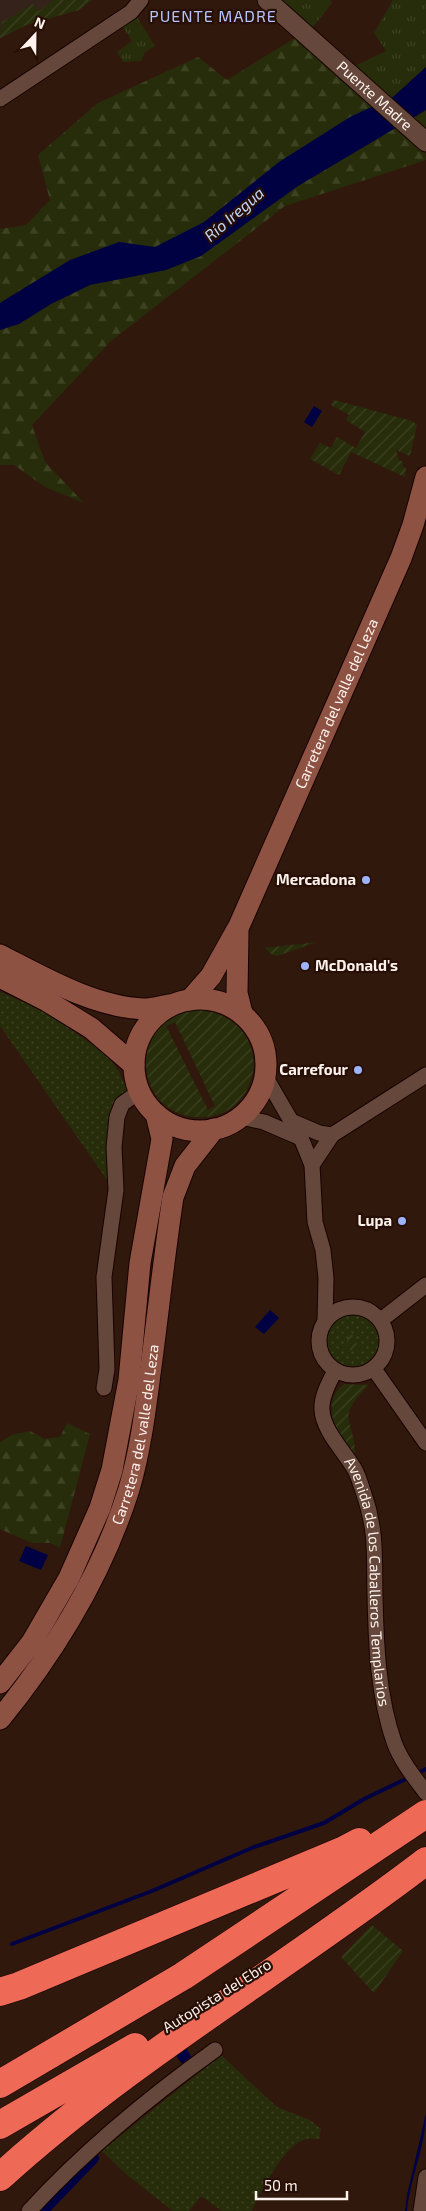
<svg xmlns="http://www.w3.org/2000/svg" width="426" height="2211" font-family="'Exo 2',sans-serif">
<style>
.medical{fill:#34221b}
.grass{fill:url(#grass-dots)}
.forest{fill:url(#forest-firs)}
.park{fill:url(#park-tufts)}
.garden{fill:url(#garden-furrows);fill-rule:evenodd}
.water{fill:#000143}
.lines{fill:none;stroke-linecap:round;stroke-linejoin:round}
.stream{stroke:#000143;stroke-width:4}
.canal{stroke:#000143;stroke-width:12}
.minor-casing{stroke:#180300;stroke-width:17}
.tertiary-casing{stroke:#180300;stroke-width:21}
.secondary-casing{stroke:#180300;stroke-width:23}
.motorway-casing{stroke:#180300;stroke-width:29}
.minor{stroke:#65483b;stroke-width:15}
.tertiary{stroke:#65483b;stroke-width:19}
.secondary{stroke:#8e5243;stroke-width:21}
.motorway{stroke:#ef6957;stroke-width:28}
.poi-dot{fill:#9db4fd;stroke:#270f05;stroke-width:2}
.labels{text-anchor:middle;stroke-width:4.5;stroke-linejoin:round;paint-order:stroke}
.street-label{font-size:15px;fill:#fdf2ed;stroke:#270f05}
.poi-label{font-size:15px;font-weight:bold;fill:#fdf2ed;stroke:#270f05;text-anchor:end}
.neighbourhood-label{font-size:16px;letter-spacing:1px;fill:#b2c4fb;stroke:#270f05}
.water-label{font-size:16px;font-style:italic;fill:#bed6fd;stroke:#270f05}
</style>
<defs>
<pattern id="grass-dots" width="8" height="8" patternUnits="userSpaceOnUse" patternTransform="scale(1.25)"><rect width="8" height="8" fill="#272d0a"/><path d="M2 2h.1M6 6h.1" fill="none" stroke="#3c4222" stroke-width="1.8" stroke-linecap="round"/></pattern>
<pattern id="forest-firs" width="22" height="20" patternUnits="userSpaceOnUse" patternTransform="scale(1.25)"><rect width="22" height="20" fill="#272d0a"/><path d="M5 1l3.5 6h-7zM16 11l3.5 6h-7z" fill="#3c4222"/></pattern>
<pattern id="park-tufts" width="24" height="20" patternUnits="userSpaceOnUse" patternTransform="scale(1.25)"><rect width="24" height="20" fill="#272d0a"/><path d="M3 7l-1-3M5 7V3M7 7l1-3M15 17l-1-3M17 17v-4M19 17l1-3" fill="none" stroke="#3c4222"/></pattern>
<pattern id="garden-furrows" width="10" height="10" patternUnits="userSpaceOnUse" patternTransform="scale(1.25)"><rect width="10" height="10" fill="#272d0a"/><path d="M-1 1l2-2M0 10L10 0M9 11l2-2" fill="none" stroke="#3c4222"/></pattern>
</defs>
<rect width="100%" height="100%" fill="#31180d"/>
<path class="medical" d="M0,0h92l-13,10 -53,15 -26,14z"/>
<path class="grass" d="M0,992l42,18 63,43 14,19 14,32 -15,16 -6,67 -112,-161z
M325 1340a28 28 0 1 1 56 0a28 28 0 1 1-56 0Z
M221,2055l56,52 33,13 11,9 -2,10c-5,0 -12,-1 -16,1 -20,8 -43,52 -51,71h-30l-21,-15 -12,15h-16l-46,-36 -25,-24z"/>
<path class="forest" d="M298,36l107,92 20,21 1,11 -141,46 -174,135 -79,84 13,37 39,41 -39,-16 -31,-22h-14v-236l26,-4 24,-25 -12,-45 60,-52 100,-46 29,23z
M67,1423l23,11 -30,114 -9,-5h-19l-32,-14v-87l12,-7 18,-4 14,8 16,-2z"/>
<path class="park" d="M281,0h49l2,3 -19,24z
M393,0h33v67l-33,30 23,20 10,-7v36l-21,-18 -8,2 1,-8 -58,-49 46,-22 -12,-18z
M135,14l20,32 -10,6 -4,9 -18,1 -6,-10 15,-11 -12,-18z"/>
<path class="garden" d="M53,0h39l-13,10 -53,15 -26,13 2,-16 31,-18 6,7z
M334,400l78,21 5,4 -7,31 -14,-6 3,10 4,2 -1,4 4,2 -1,9 -54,-25 -12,23 -29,-16 10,-16 11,5 6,-11 19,11 9,-16 -19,-12 3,-5 -18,-10z
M317,942l-40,14 -6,-2 -6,-6z
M198,1009c89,12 61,126 -14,106 -15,-4 -30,-17 -35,-33 -12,-39 11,-66 49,-73zM175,1022l40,84 -7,4 -42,-84z
M351,1332l9,17 -18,2z
M344,1384l25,1c-37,36 -12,35 -14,74 -15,-21 -38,-54 -11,-75z
M372,1925l31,26 -29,42 -33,-36z"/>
<path class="water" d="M426,67v43l-128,76 -97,70 -35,14 -76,15 -39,19 -32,20 -19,6v-27l3,-2 67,-41 49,-18 36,5 49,-25 75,-60 71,-45 43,-20z
M314,406l8,5 -10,16 -8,-5z
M270,1310l9,8 -15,16 -9,-7z
M26,1546l22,9 -7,15 -22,-9z
M426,2113c0,33 -16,65 -19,98h-2l2,-16z"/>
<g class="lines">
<path class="stream" d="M416,1774l10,-5
M12,1944l140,-53 102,-44 70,-24 40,-24 46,-22"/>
<path class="canal" d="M180,2050l5,8
M42,2211l51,-53"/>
<defs>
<g id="minor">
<path d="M0,99l131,-87 10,-12"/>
<path d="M265,1076l36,62 11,27 3,57 8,28 3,28 -1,43"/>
<path d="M241,1117l23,5 37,16"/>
<path d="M291,1121l28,12 13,2 -20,30"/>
<path d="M332,1135l94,-60"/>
<circle cx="353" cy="1341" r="34"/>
<path d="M381,1320l45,-35"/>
<path d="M374,1369l52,74"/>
<path id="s1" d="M335,1371c-6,11 -14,26 -13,39 1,21 23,42 33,60 4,7 6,16 9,24 13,37 10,64 11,101 1,49 3,101 19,147 7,19 20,35 32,51"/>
<path d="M104,1388l3,-19 -3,-92 12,-87 -2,-43 3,-30 5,-13 18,-13"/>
<path d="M29,2211c56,-61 119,-113 186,-161"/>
<path d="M421,2211l5,-34"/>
</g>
<g id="tertiary">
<path id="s2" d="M267,0l159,142"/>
</g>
<g id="secondary">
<path d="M238,932l-1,61 5,20"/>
<path d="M0,955c43,22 94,52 144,54 8,0 18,-3 26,-4"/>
<path d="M0,977l47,24 44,27 43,37"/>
<circle cx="200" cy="1065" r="66"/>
<path id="s3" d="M190,1000l21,-24 28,-50 162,-368 12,-33 13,-48"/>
<path d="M0,1683l32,-41 37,-64 31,-70 12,-38 17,-90 11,-117 22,-124 -6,-25"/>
<path id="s4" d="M0,1719c56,-69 102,-144 129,-230 11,-37 16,-76 21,-115 8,-59 14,-118 23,-177l12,-31 29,-37"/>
</g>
<path id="motorway" d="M0,1992l19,-6 323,-135 17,-9
M0,2084l183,-108 243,-162
M0,2125l135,-78
M0,2177c131,-119 285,-208 426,-316"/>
</defs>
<use href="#minor" class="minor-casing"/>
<use href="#tertiary" class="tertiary-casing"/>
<use href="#secondary" class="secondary-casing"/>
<use href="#motorway" class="motorway-casing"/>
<use href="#minor" class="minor"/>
<use href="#tertiary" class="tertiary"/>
<use href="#secondary" class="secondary"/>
<use href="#motorway" class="motorway"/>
</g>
<g class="poi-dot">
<circle cx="366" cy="880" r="5"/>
<circle cx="305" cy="966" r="5"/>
<circle cx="358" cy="1070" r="5"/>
<circle cx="402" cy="1221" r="5"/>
</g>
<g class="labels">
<g class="street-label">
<text dy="5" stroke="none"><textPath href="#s2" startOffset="144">Puente Madre</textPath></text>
<text dy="5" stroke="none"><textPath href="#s3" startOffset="332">Carretera del valle del Leza</textPath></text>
<text dy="5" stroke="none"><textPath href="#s4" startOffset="320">Carretera del valle del Leza</textPath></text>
<text dy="5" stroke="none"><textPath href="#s1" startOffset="224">Avenida de los Caballeros Templarios</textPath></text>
<text transform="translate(217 1996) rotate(-32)" y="5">Autopista del Ebro</text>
</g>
<g class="poi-label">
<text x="356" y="885">Mercadona</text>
<text x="315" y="971" text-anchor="start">McDonald's</text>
<text x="348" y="1075">Carrefour</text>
<text x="392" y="1226">Lupa</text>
</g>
<g class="neighbourhood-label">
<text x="213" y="22">PUENTE MADRE</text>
</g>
<g class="water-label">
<text transform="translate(234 214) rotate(-41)" y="6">Río Iregua</text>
</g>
</g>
<g transform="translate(35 35) rotate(22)" stroke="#270f05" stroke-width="4" paint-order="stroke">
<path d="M0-4L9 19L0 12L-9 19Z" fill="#fdf2ed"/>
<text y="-8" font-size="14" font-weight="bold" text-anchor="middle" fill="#fdf2ed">N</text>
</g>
<path d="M256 2191v8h91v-8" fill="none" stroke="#fdf2ed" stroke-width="2.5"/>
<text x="264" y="2191" font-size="15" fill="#fdf2ed" stroke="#270f05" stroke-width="4" paint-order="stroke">50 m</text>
</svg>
